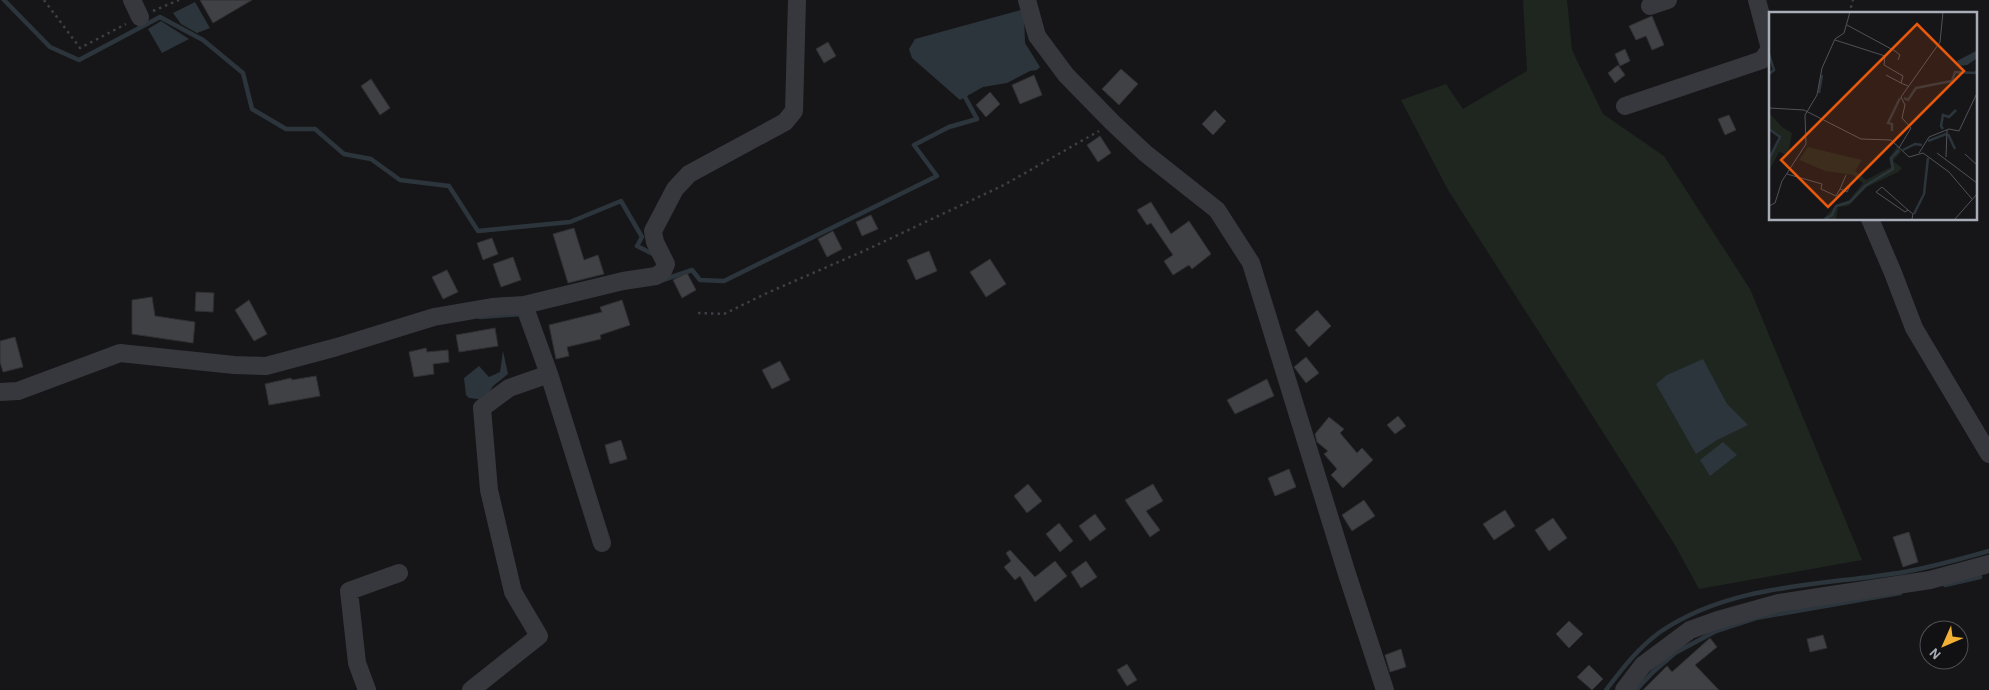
<svg xmlns="http://www.w3.org/2000/svg" width="1989" height="690" font-family="'Alegreya Sans',sans-serif">
<style>
.green{fill:#1e261f}
.water{fill:#2c353c}
.lines{fill:none;stroke-linecap:round;stroke-linejoin:round}
.stream{stroke:#2c353c;stroke-width:4.5}
.building{fill:#404145;stroke:#303034}
.path{stroke:#3d3f44;stroke-width:2.5;stroke-dasharray:2.5 4;stroke-linecap:butt}
.minor{stroke:#37383d;stroke-width:18}
.inset-river{fill:none;stroke:#2c353c;stroke-width:2.5}
.inset-road{fill:none;stroke:#505258;stroke-width:1}
.view{fill:#e8590c;fill-opacity:0.15;stroke:#e8590c;stroke-width:2.5}
.inset-edge{fill:none;stroke:#a8adb8;stroke-width:2.5}
</style>
<rect width="100%" height="100%" fill="#161618"/>
<path class="green" d="M1523,0h44l5,50 31,64 61,42 86,133 112,271 -163,29 -24,-44 -227,-355 -47,-90 45,-16 17,25 64,-38z"/>
<path class="water" d="M195,2l15,26 -13,5 -16,-9 -8,-11z
M1021,10l3,3 1,30 15,24 -3,3 -7,1 -23,12 -24,4 -23,13 -48,-42 -3,-9 6,-10z
M161,21l28,18 -27,14 -14,-24z
M503,351l5,23 -15,12 -8,14 -16,-2 -3,-3 -2,-17 15,-12 10,11 11,-5z
M1703,359l24,45 21,21 -31,15 -21,14 -40,-70 11,-9z
M1723,442l14,13 -27,21 -10,-16z"/>
<g class="lines">
<path class="stream" d="M4,0l46,47 29,13 81,-43 43,23 40,33 9,36 34,20h29l29,25 27,5 29,21 49,6 29,45 92,-9 51,-21 21,36 -5,9 18,9
M660,281l32,-11 8,10 24,1 213,-105 -23,-31 35,-18 28,-8 -12,-22
M480,317l42,-3
M1945,585l35,-8
M1606,690c16,-21 32,-42 54,-58 72,-49 162,-46 244,-60 29,-5 57,-13 85,-21
M1636,690l17,-18 22,-19 41,-22 40,-13 144,-25"/>
</g>
<path class="building" d="M200,0h52l-39,23z
M1652,16l12,29 -12,5 -6,-14 -10,4 -7,-14z
M828,42l8,14 -12,7 -8,-14z
M1625,49l5,12 -10,5 -5,-12z
M1618,65l7,10 -10,8 -7,-10z
M1121,69l17,15 -19,21 -17,-16z
M1034,75l8,20 -22,9 -8,-19z
M371,79l19,29 -10,7 -19,-29z
M990,92l10,12 -14,13 -10,-12z
M1215,110l11,11 -13,14 -11,-11z
M1729,115l7,15 -11,5 -7,-16z
M1100,136l11,17 -13,9 -11,-17z
M1151,202l20,32 18,-13 22,33 -19,15 -3,-4 -16,10 -9,-14 9,-6 -22,-32 -4,2 -10,-15z
M871,215l7,14 -16,7 -6,-14z
M574,228l10,32 14,-5 6,19 -36,9 -15,-49z
M833,231l9,18 -15,8 -9,-18z
M492,238l6,16 -15,6 -6,-17z
M929,251l8,20 -21,9 -9,-20z
M513,257l8,23 -20,7 -8,-23z
M990,259l16,25 -20,13 -16,-25z
M447,270l11,22 -15,7 -11,-22z
M687,273l9,17 -14,8 -9,-18z
M196,292l18,1 -1,19 -18,-1z
M152,297l3,19 40,6 -2,21 -61,-9v-34z
M249,300l18,34 -13,7 -19,-31z
M622,300l8,25 -30,10 1,4 -34,8 2,9 -13,3 -7,-34 53,-13 -2,-5z
M1317,310l14,16 -22,21 -14,-17z
M495,328l3,18 -39,6 -3,-17z
M15,337l8,30 -20,5 -3,-10v-21z
M426,348l1,4 21,-2 1,12 -16,2 1,10 -20,3 -5,-25z
M1306,357l13,16 -13,10 -12,-16z
M780,361l10,19 -18,9 -10,-19z
M316,376l4,20 -51,9 -4,-21 26,-6 1,2z
M1267,379l7,17 -39,18 -8,-14z
M1398,416l8,10 -11,8 -8,-9z
M1329,417l15,12 -4,4 17,20 5,-5 11,12 -30,28 -12,-13 6,-6 -13,-15 4,-3 -11,-9 -2,-8z
M621,440l6,19 -17,5 -5,-19z
M1289,469l7,18 -21,9 -7,-18z
M1028,484l14,17 -15,12 -13,-17z
M1153,484l10,17 -17,10 14,19 -10,7 -25,-37z
M1364,500l11,16 -23,15 -10,-16z
M1505,510l10,16 -21,14 -11,-16z
M1095,514l11,15 -16,12 -11,-15z
M1553,518l14,20 -18,13 -14,-21z
M1059,523l14,18 -13,11 -14,-18z
M1909,532l9,30 -15,5 -10,-30z
M1010,550l25,27 20,-16 12,15 -32,26 -15,-26 -5,4 -11,-13 7,-6 -5,-8z
M1086,561l11,16 -16,11 -10,-16z
M1569,621l14,13 -14,14 -13,-14z
M1823,635l4,13 -17,4 -3,-13z
M1710,638l7,9 -22,18 24,25h-76l24,-24 5,6z
M1401,649l5,18 -16,5 -5,-17z
M1127,664l10,16 -10,6 -10,-16z
M1589,665l14,14 -11,11 -15,-13z"/>
<g class="lines">
<path class="path" d="M44,0l36,48 46,-24
M153,11l26,-11
M1849,14l4,-14
M698,313l26,1 43,-21 99,-43 138,-65 95,-54"/>
<path class="minor" d="M132,0l8,17
M1027,0l10,36 29,39 47,48 32,30 72,57 34,53 96,311 38,116
M1757,0l13,49
M1650,6l18,-6
M1625,106l128,-43 9,-3 8,-11
M1870,219l23,54 21,55 75,126
M549,374l53,169
M0,392l18,-1 102,-38 114,12 32,1 71,-19 97,-30 58,-10 32,-2 99,-24 33,-5 7,-5 3,-7 -11,-22 -2,-11 22,-42 14,-15 96,-52 9,-11 3,-111
M367,690l-10,-27 -8,-72 50,-18
M471,690l68,-54 -26,-44 -24,-102 -7,-82 27,-20 40,-14 -25,-69
M1624,690l19,-25 47,-35 28,-10 61,-17 151,-23 59,-16"/>
</g>
<g transform="translate(1769 12)">
<rect width="208" height="208" fill="#161618"/>
<path d="M0,101l13,14 10,6 -3,17 -4,4 -6,-2 -10,19 1,-15 10,-19 -11,-8zM129,133l3,7 -8,9 9,7 -4,4 -31,15 -19,19 -10,1 -2,12h-13l13,-14 13,-5 14,-17 -10,-8 -28,-4 -26,-11 9,-13 54,13 -7,11 11,9 25,-13 -2,-8z" fill="#1e261f"/>
<path d="M207,39v8l-9,6 -9,1 -1,-5z" fill="#2c353c"/>
<path class="inset-river" d="M0,42l5,16 -5,4M50,81l3,-18M135,86l4,2 8,-12 36,-7 3,-9 20,1 2,-2M0,117l11,8 -11,22M174,117l-2,-3 2,-11 6,2 7,-7M123,119v-7l-4,-1 12,-25M179,122l7,15M159,129l18,-7M134,138l12,-6 7,1M145,202l10,-20 4,-36M56,207l7,-4 4,-9 14,-4 15,-16 28,-17 -2,-11 8,-8"/>
<path class="inset-road" d="M78,13l48,26 5,4 -2,5M66,28l50,16 -1,9 19,11 -2,7 7,3M117,63l15,8M0,96l35,2 57,29 30,1 18,17 14,-4 26,19 23,27M130,136l12,-20 -9,-10 3,-13 -4,-8 39,-55 3,-30M150,141l10,-16 20,-8 10,2 18,-38M168,141l40,30M196,142l12,11M177,145l1,-27M18,162l35,10 -1,5 15,7 4,-7 7,3 4,-8M71,177l6,-14M0,194l6,-3 7,-22 24,-37 -1,-29 12,-20 5,-27 13,-29 9,-6 6,-21M139,198l-3,2 -29,-20 6,-5 26,23 5,4 -1,5M186,207l22,-25"/>
<path class="view" d="M148,12l47,47 -136,136 -47,-47z"/>
<rect width="208" height="208" class="inset-edge"/>
</g>
<g transform="translate(1944 645) rotate(225)"><circle r="24" fill="#111113" stroke="#4d4f55"/>
<path d="M0-4L9 19L0 12L-9 19Z" fill="#f2b134"/>
<text y="-8" font-size="14" font-weight="bold" text-anchor="middle" fill="#a8adb8">N</text>
</g>
</svg>
